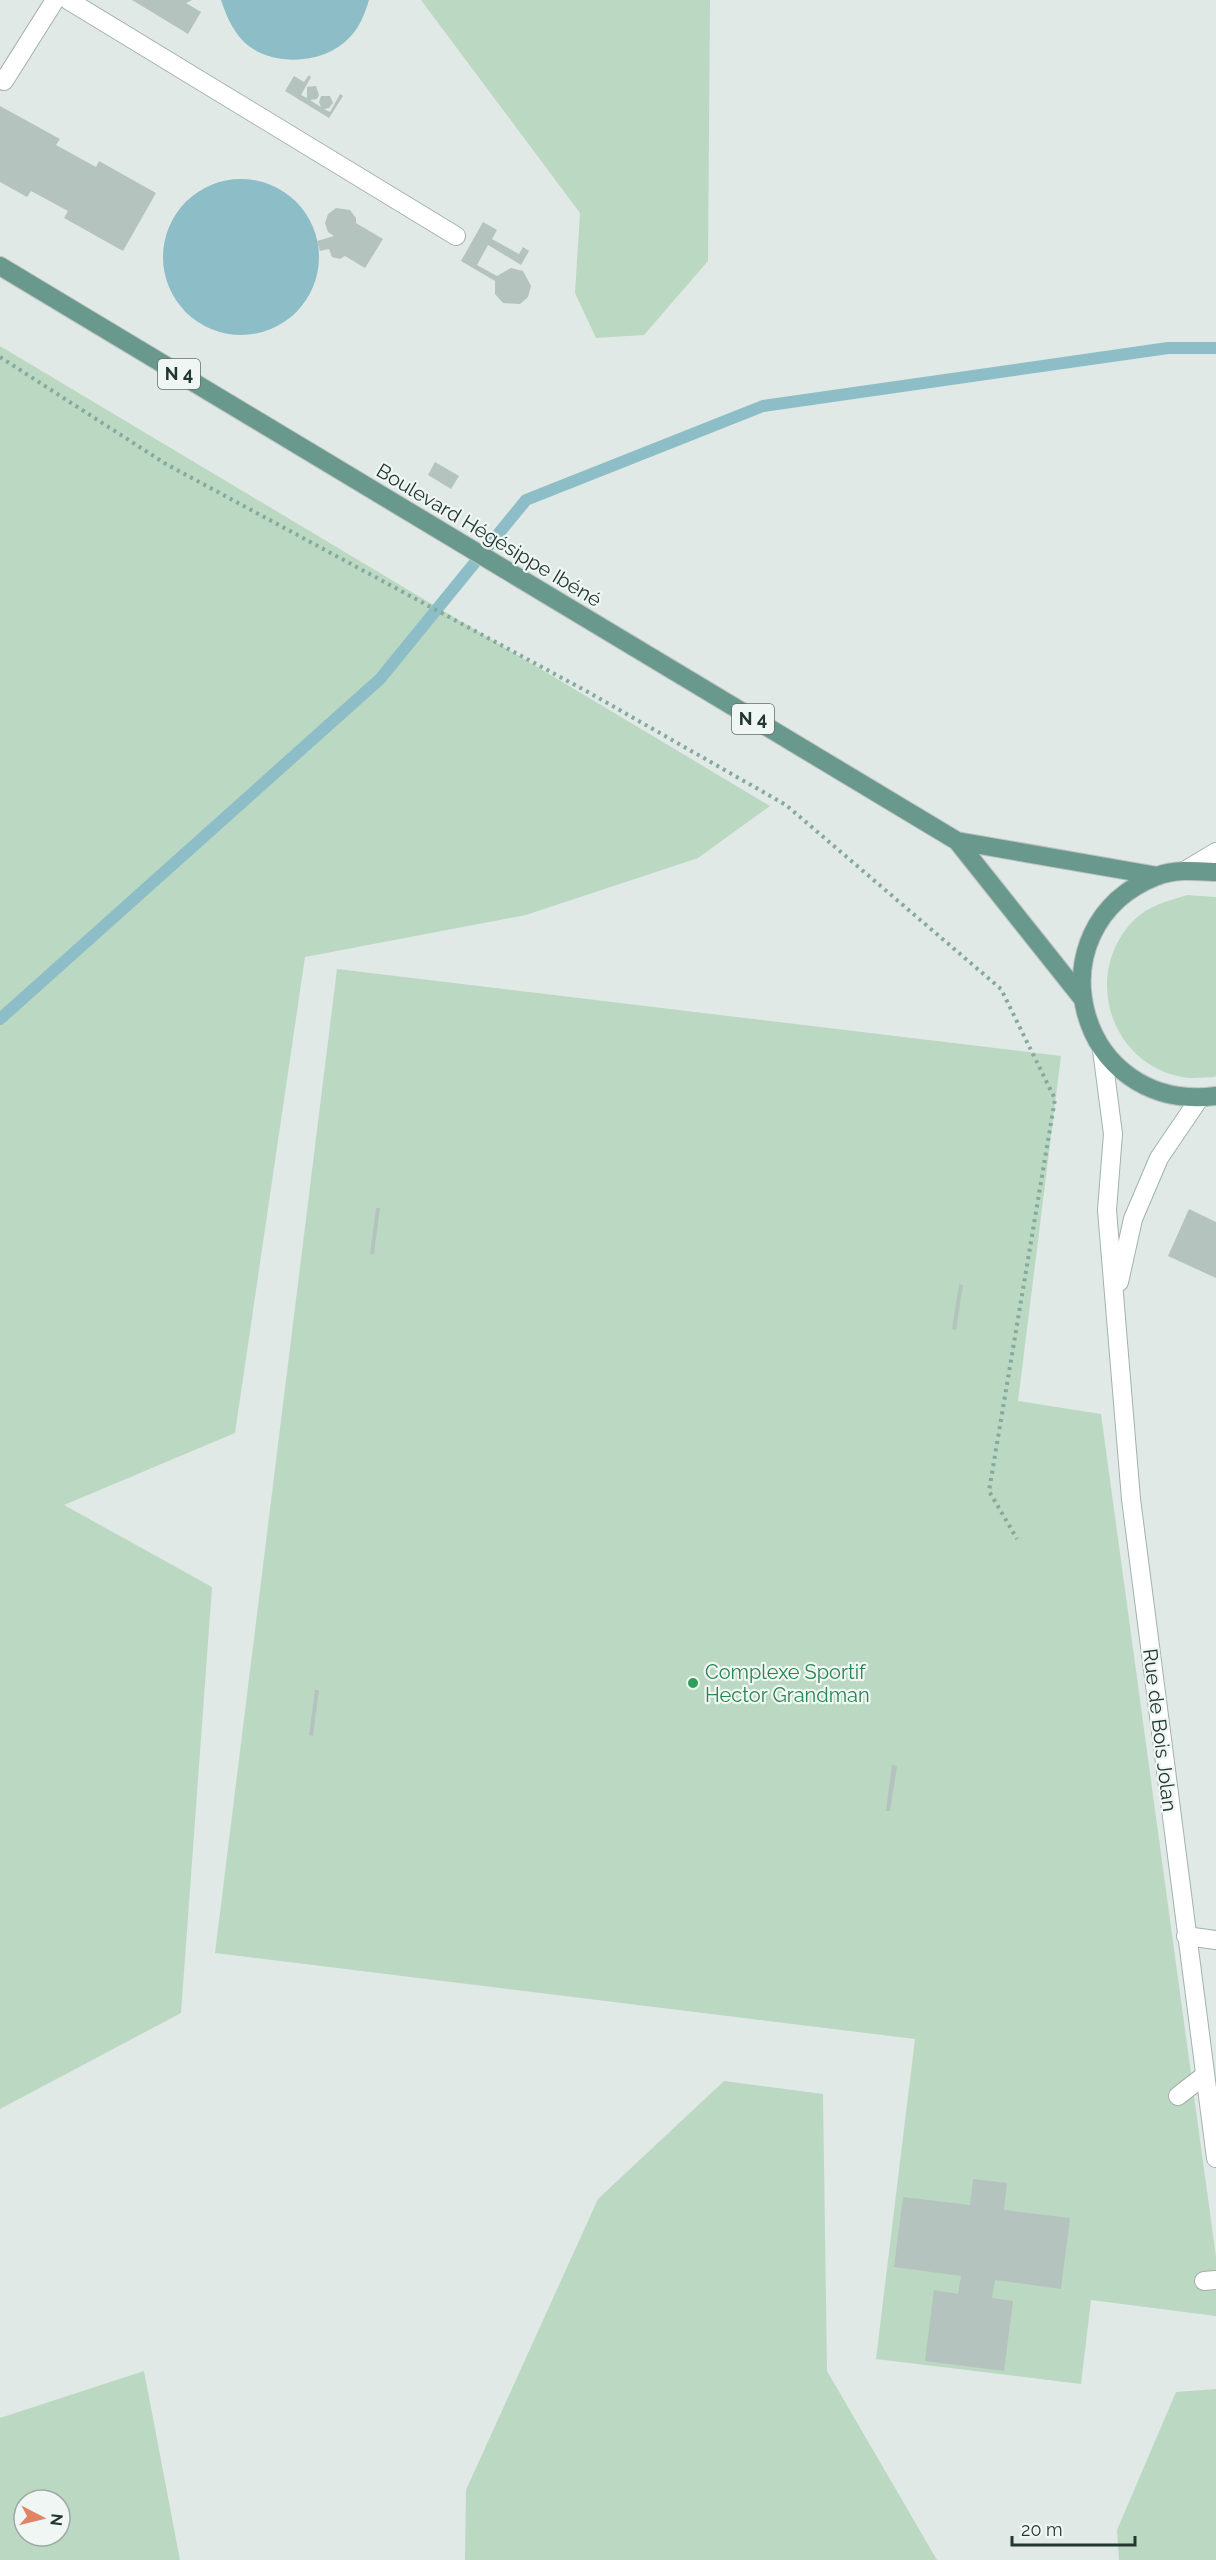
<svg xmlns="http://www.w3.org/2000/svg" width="1216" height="2560" font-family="Raleway,sans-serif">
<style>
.green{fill:#bbd8c3;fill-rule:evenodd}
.water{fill:#8dbec8}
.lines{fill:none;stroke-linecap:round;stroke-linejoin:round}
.stream{stroke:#8dbec8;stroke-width:12}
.building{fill:#b5c3be}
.lane-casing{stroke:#a4b0ab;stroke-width:20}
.street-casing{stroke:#a4b0ab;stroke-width:20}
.secondary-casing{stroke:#a0b3ac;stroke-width:20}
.primary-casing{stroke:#bdc3c1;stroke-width:20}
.path{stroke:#84a99d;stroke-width:4;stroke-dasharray:3 4.5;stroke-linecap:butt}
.lane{stroke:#fff;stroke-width:18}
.street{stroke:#fff;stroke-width:18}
.secondary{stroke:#fff;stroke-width:18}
.primary{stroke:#69998d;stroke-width:18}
.leisure-dot{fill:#2e9e5b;stroke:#eff6f3;stroke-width:2}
.labels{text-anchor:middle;stroke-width:4.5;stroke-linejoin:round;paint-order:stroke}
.shield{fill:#eff6f3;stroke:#60706b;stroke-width:1.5}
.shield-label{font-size:18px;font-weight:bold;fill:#233731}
.street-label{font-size:20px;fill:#233731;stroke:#eff6f3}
.leisure-label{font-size:20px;fill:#27864d;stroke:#eff6f3;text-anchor:start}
</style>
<rect width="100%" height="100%" fill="#e0e9e5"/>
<path class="green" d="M421,0h289l-2,261 -64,74 -48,3 -21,-45 5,-80z
M0,346l770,460 -72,52 -172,57 -221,42 -70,476 -171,72 148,82 -31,426 -181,96z
M1187,895l29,2v179l-2,1c-10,0 -22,2 -32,0 -73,-14 -100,-104 -48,-157 14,-14 34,-19 53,-25z
M337,969l724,87 -43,345 83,13 115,843v59l-125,-16 -10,84 -205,-25 39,-320 -700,-86z
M724,2081l99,13 4,277 110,189h-472l1,-70 132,-291z
M144,2371l36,189h-180v-142zM24,2500h36v36h-36z
M1216,2389v171h-97l-2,-30 59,-138z"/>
<path class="water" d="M221,0h148c-4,13 -9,27 -19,37 -25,28 -80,31 -107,4 -11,-12 -17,-26 -22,-41z
M163 257a78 78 0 1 1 156 0a78 78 0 1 1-156 0Z"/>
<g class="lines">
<path class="stream" d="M0,1019l380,-340 146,-179 237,-94 405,-58h48"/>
</g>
<path class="building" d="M132,0h60l-6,3 15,9 -13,22z
M309,75l2,2 -10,18 6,3v-11l9,-1 3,9 -2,4 -7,1 11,7 -2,-5 2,-6h9l3,7 -4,5 -5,1 6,3 10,-18 3,2 -14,22 -44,-27 9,-15 10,6z
M0,106l60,33 -4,6 40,22 3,-6 57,32 -33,58 -59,-33 4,-7 -37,-20 -4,6 -27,-15z
M336,208l14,2 6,8v5l27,16 -18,29 -20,-12 -5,3 -8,-2 -3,-8 -9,2 -3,-10 17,-5 -6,-4 -3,-9 3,-9z
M483,222l14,8 -5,9 27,15 4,-7 6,4 -8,14 -33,-20 -11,20 20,11 14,-8 12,3 8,15 -3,11 -8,7 -17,-1 -8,-9v-13l-34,-20z
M435,462l24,14 -8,13 -23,-14z
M376,1208h4l-6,46h-4z
M1189,1209l27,13v56l-48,-22z
M959,1284l4,1 -7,45 -4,-1z
M315,1690h4l-6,46 -4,-1z
M892,1765l5,1 -7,45h-4z
M973,2179l34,4 -3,27 66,8 -9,71 -66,-9 -3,18 21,3 -9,70 -79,-10 9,-71 24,4 3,-18 -67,-9 9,-70 67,8z"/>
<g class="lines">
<defs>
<path id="lane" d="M68,0l388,236
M0,79l4,2 51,-81
M1178,2096l27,-21
M1204,2281l12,-1"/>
<path id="street" d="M1186,1936l30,4"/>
<path id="secondary" d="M1186,870l30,-18
M1102,1050l11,84 -6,76 24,289 85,659
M1119,1282l14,-63 26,-61 40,-59"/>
<path id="primary" d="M0,266l957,575 125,157
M957,841l201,35
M1216,872c-20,-1 -40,-3 -59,4 -128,50 -82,238 59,220"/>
</defs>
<use href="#lane" class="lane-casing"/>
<use href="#street" class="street-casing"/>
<use href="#secondary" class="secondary-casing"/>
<use href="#primary" class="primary-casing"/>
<path class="path" d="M0,357l166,107 422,228 198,113 215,184 54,110 -66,392 28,48"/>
<use href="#lane" class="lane"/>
<use href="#street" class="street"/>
<use href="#secondary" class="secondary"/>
<use href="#primary" class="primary"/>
</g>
<circle class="leisure-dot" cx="693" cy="1683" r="6"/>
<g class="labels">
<g class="shield">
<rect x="158" y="359" width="42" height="30" rx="4.5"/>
<rect x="732" y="704" width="42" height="30" rx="4.5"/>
</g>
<g class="shield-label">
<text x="179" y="380">N 4</text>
<text x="753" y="725">N 4</text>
</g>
<g class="street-label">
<text transform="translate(489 535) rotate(31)" y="7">Boulevard Hégésippe Ibéné</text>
<text transform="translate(1160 1730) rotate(83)" y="7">Rue de Bois Jolan</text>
</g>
<g class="leisure-label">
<text x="705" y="1679">Complexe Sportif<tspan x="705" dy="23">Hector Grandman</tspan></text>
</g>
</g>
<g transform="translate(42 2518) rotate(97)"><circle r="28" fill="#eff6f3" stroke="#9daaa5" stroke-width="1.5"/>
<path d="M0-4.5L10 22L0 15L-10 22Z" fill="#e18465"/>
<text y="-9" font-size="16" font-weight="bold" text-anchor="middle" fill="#233731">N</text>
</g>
<path d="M1012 2536v9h123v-9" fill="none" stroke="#233731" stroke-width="3"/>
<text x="1021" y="2536" font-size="18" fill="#233731" stroke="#eff6f3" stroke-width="4.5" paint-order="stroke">20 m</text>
</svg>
